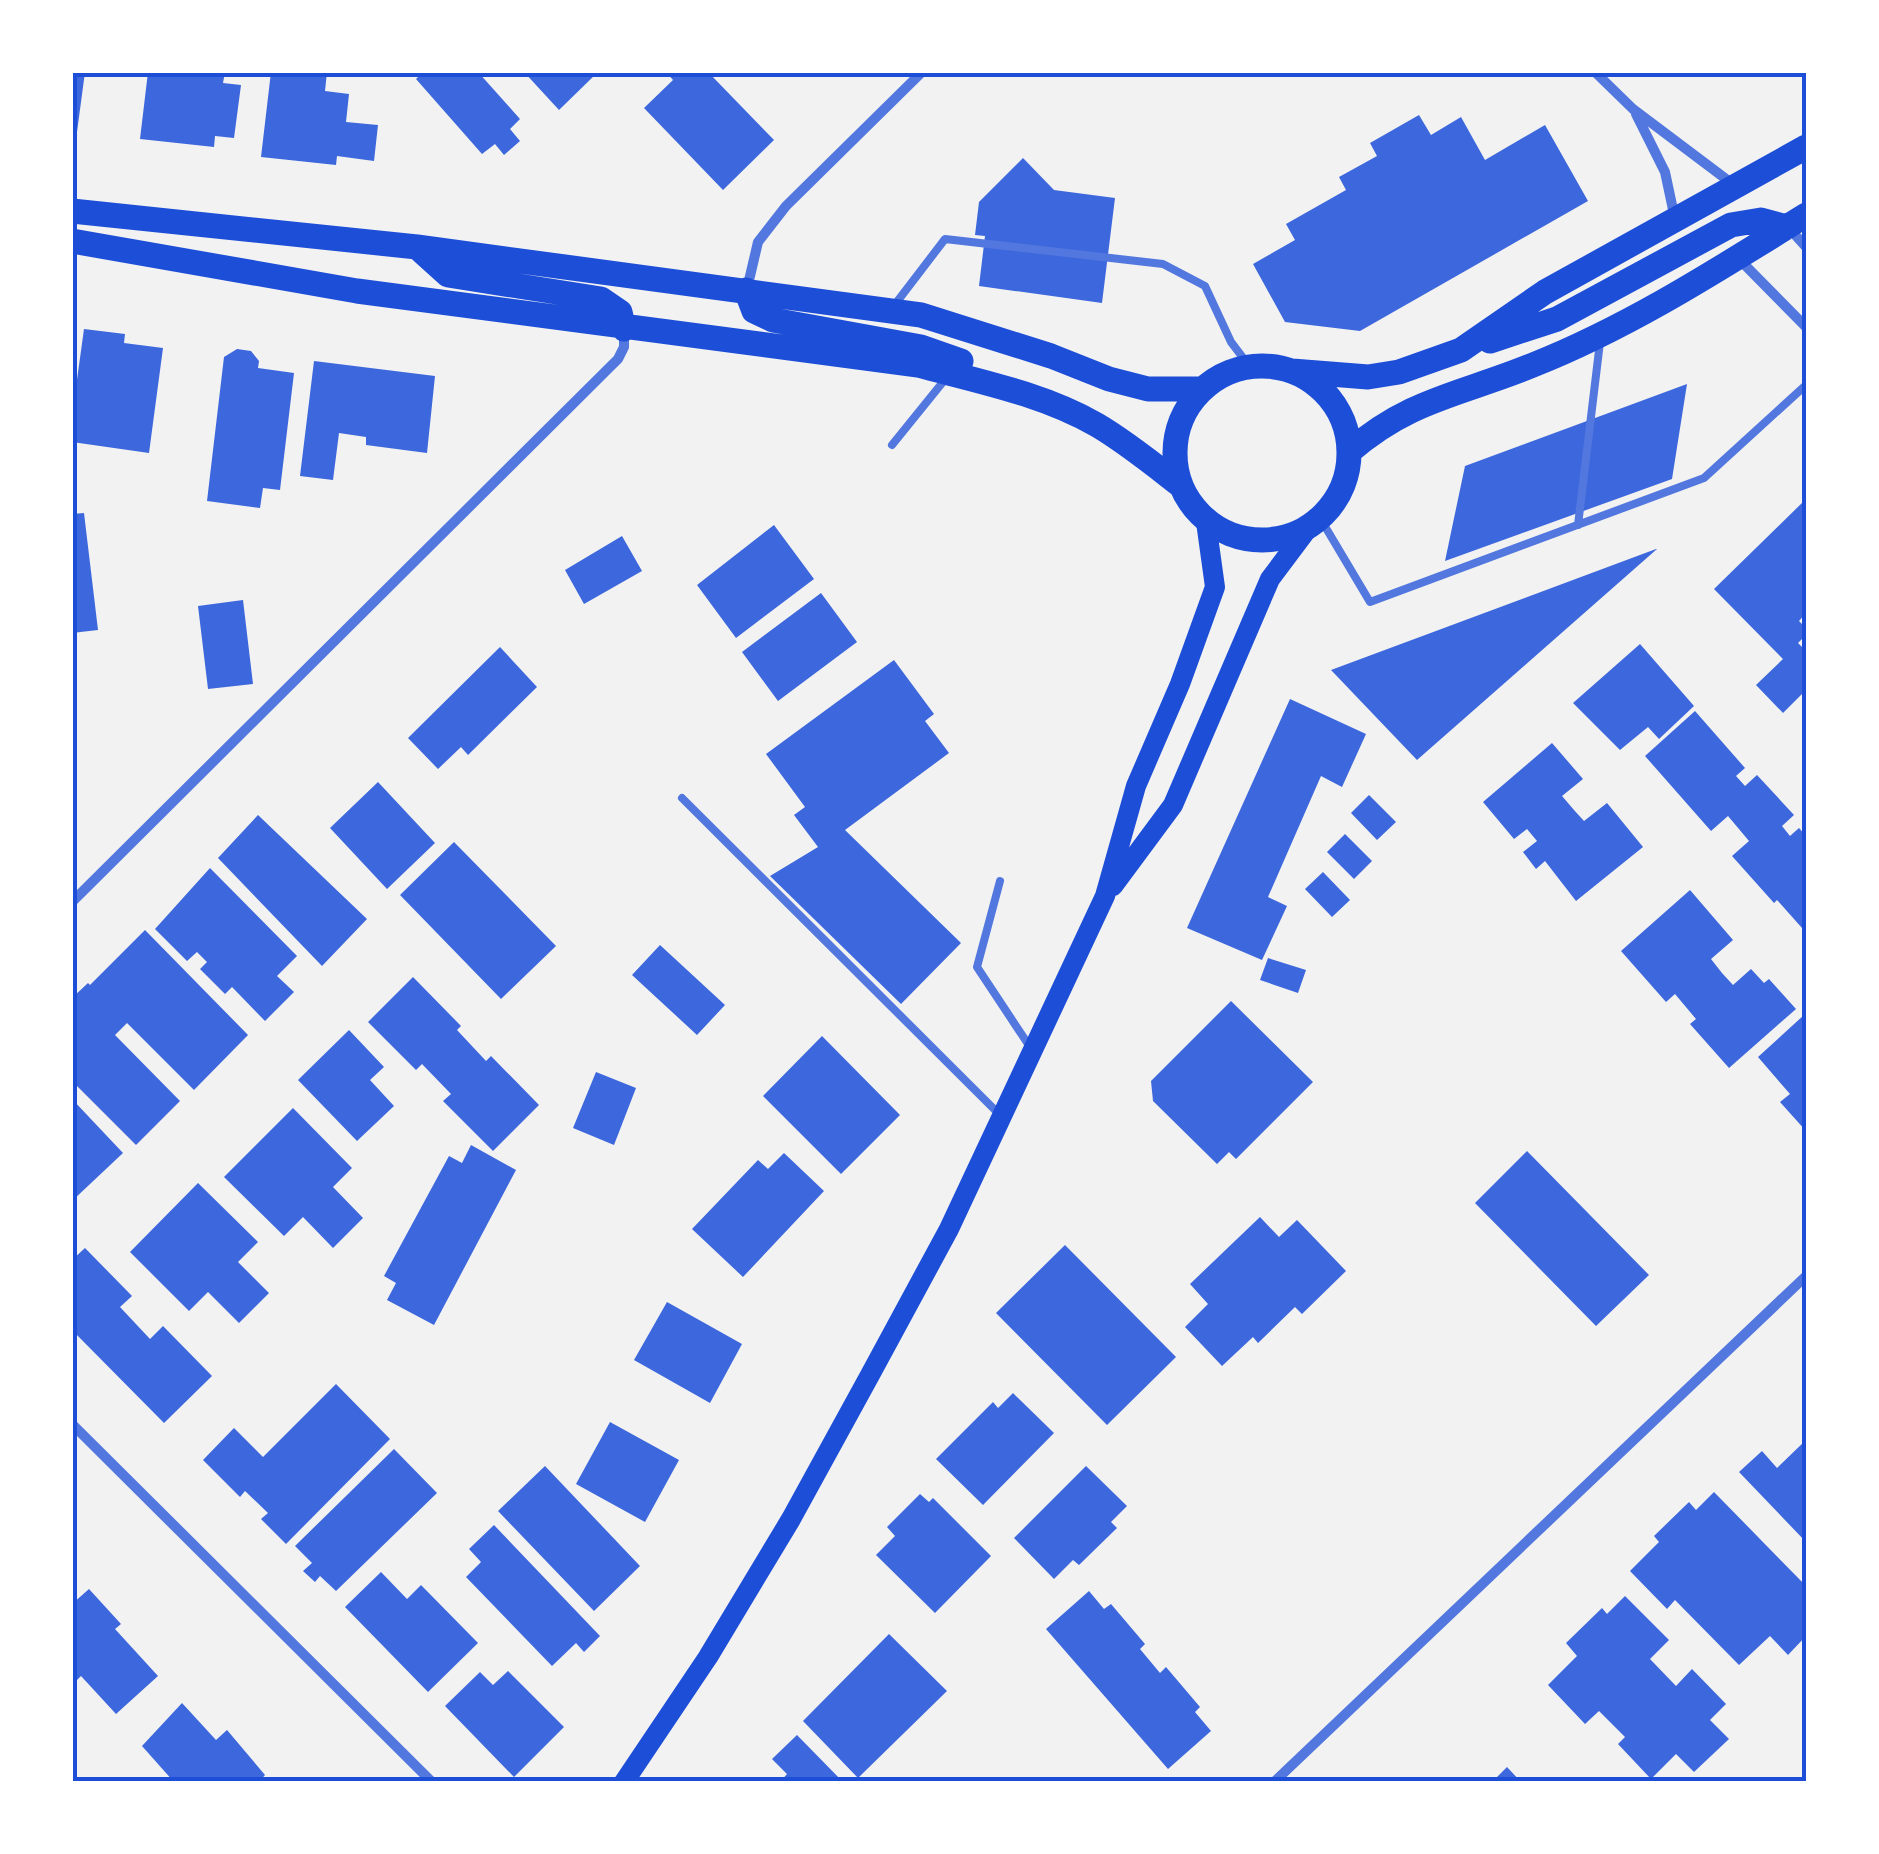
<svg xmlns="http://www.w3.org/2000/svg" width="1879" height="1854" font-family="'Alegreya Sans',sans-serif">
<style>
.building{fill:#3d67dc}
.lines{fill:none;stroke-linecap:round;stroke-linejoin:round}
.service{stroke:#5277de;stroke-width:8}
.minor{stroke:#5277de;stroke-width:10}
.secondary{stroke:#1d4ed8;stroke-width:20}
.primary{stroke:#1d4ed8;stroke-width:25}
.neatline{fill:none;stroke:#1d4ed8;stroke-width:4}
</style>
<rect width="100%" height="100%" fill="#f2f2f2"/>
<path class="building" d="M72,72h13l-8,60h-5z
M148,72h77l-2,11 18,2 -7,53 -19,-2 -1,11 -74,-8z
M271,72h56l-2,19 24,3 -3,28 32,3 -4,36 -37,-5 -1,9 -75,-8z
M423,72h55l42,47 -10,10 10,12 -16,14 -9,-11 -13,10 -66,-75z
M524,72h74l-39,38z
M666,72h42l66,68 -51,50 -79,-82 29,-28z
M1419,115l12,20 30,-18 24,43 60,-35 43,76 -228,130 -75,-9 -32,-58 42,-24 -9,-16 60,-34 -7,-13 38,-21 -7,-13z
M1023,158l31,32 61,8 -13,105 -123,-17 6,-50 -10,-1 4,-33z
M84,329l41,5 -1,9 39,5 -14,105 -77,-11v-26z
M237,349l14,2 8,10 -1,7 36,5 -14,117 -17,-2 -3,20 -53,-7 17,-144z
M314,361l121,15 -8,77 -61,-8v-8l-27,-4 -6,47 -33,-4z
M1687,384l-15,95 -227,82 20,-95z
M1804,501l2,3v109l-7,8 7,7v7l-8,8 8,8v39l-23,23 -27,-28 27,-26 -69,-70z
M84,513l14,117 -26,3v-119z
M774,525l40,54 -78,59 -39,-53z
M622,536l20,35 -58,33 -19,-34z
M1657,549l-240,211 -86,-90 325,-121z
M821,593l36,49 -79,59 -36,-49z
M243,600l10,84 -45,5 -10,-83z
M1640,644l54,62 -35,33 -11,-12 -28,23 -47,-47z
M500,647l37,40 -69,68 -7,-8 -23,22 -30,-31z
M894,660l40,54 -9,7 24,32 -104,77 116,113 -60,61 -131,-128 48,-29 -24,-32 11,-8 -39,-53z
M1290,699l76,35 -24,53 -21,-11 -53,121 19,9 -25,54 -75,-32z
M1695,711l50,57 -9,8 9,10 12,-11 37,40 -12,11 8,10 9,-8 7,8v88l-4,4 -25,-28 -3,3 -42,-47 17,-15 -21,-25 -17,15 -66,-75z
M1552,743l31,36 -21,17 12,14 10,11 23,-18 36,44 -67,54 -31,-40 -9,8 -13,-17 14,-11 -10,-12 -13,10 -31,-37z
M378,782l57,61 -48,46 -57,-61z
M1369,795l27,27 -19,18 -26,-27z
M258,815l109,104 -45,47 -104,-108z
M1345,834l27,27 -18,18 -27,-27z
M454,842l102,104 -55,53 -101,-104z
M210,868l87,88 -20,20 17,16 -29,29 -33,-34 -7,7 -25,-25 7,-7 -10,-10 -10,9 -32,-32z
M1323,872l27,28 -18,17 -27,-28z
M1690,890l43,50 -22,19 11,14 11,12 18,-16 13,14 5,-4 27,30 -67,59 -39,-44 6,-5 -21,-25 -9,8 -45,-51z
M145,930l103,105 -54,55 -67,-67 -12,12 65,66 -44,44 -64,-64v-83l16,-15 2,2z
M660,945l65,60 -28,30 -65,-60z
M1268,958l38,12 -8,23 -38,-13z
M413,977l48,49 -4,4 29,31 5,-5 48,49 -46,46 -50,-50 8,-7 -29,-30 -6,6 -48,-48z
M1231,1001l82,81 -77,77 -7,-7 -12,12 -64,-63 -2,-20z
M1804,1015l2,3v113l-26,-29 10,-8 -32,-37z
M349,1030l35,37 -14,13 24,26 -37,35 -59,-61z
M822,1036l78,79 -59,59 -78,-78z
M596,1072l40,16 -22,57 -41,-17z
M72,1099l51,54 -51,48z
M293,1108l59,60 -19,19 30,31 -30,30 -30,-31 -19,19 -60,-59z
M471,1145l45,25 -82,155 -47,-25 9,-17 -12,-7 65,-120 13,7z
M1527,1151l122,124 -53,51 -121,-123z
M784,1153l40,38 -81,86 -51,-48 66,-69 10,9z
M198,1183l60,59 -20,20 31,31 -30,30 -31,-31 -19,19 -59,-59z
M1260,1217l19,20 18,-17 49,51 -44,43 -7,-7 -37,36 -5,-6 -31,29 -37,-39 23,-23 -18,-20z
M1065,1245l111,112 -69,68 -111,-112z
M85,1248l47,48 -12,11 30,32 13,-13 49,50 -48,47 -92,-93v-70z
M667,1302l75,42 -32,59 -76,-43z
M336,1384l54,55 -104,105 -25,-25 7,-6 -23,-22 -5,6 -37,-37 31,-32 29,29z
M1013,1393l41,40 -71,72 -47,-46 57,-57 5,6z
M610,1422l69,38 -34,62 -69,-38z
M1806,1440v102l-67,-70 23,-21 15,17z
M394,1449l43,44 -101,98 -16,-15 -5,6 -12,-11 9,-8 -17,-17z
M545,1466l95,100 -46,45 -96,-100z
M1086,1466l41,40 -16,16 6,6 -38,37 -6,-5 -19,19 -40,-41z
M1714,1492l92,94v50l-18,19 -18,-19 -31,29 -64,-65 -8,9 -37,-38 29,-29 -5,-6 35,-34 7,8z
M920,1494l9,8 4,-4 58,58 -56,57 -59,-58 19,-19 -8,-9z
M494,1525l106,111 -16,16 -8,-9 -24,23 -86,-89 15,-15 -12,-13z
M381,1572l26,27 14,-14 57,58 -50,49 -83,-85z
M89,1589l32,35 -6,5 43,47 -42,38 -35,-38 -9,9v-81z
M1089,1591l15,18 7,-5 34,40 -5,5 20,24 6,-6 34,40 -5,5 16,19 -43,38 -122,-140z
M1625,1596l44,44 -19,19 26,27 16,-17 34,35 -16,16 19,19 -35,33 -18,-18 -25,25 -33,-35 7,-7 -26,-26 -14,13 -37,-39 29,-29 -11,-13 36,-35 5,6z
M889,1634l58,57 -89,87 -55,-57z
M508,1671l56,56 -50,50 -69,-71 35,-34 13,13z
M182,1703l34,37 11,-10 38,45 -6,7h-85l-32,-36z
M797,1735l46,47h-63l7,-8 -15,-15z
M1507,1767l14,15h-29z"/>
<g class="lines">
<path class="service" d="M893,307l52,-68 218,25 42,22 26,56 19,25
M892,445l55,-68
M1320,518l50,84 334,-124 102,-93
M1578,525l22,-183
M682,798l316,315
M1000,881l-23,86 53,80"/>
<path class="minor" d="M1595,72l38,37 101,76
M1636,114l29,58 10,47
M1788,227l18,20
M1737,257l69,70
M747,289l11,-47 28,-36 136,-134
M72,902l546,-543 6,-12v-16
M72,1424l360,358
M1274,1782l532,-506"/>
<path class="secondary" d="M1113,886l60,-81 97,-226 39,-52
M624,1782l84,-125 83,-138 79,-144 79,-146 156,-333 31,-110 44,-102 35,-97 -9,-65"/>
<path class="primary" d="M72,211l345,36 504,68 130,41 58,23 39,10h54
M72,241l285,50 561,74c60,16 125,29 179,60 29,17 56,39 83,60
M417,247l31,28 153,24 19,13 4,17
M746,290l8,21 19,9 148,27 40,14
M1490,341l67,-22 174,-94 30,-5 26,7
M1175 453a87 87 0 1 1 174 0a87 87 0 1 1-174 0Z
M1292,371l76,6 31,-5 62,-22 84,-58 261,-145
M1349,452c60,-53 114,-58 184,-87 96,-38 186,-96 273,-150"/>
</g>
<rect width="1879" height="1854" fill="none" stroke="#ffffff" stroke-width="150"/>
<rect x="75" y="75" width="1729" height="1704" class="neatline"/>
</svg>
